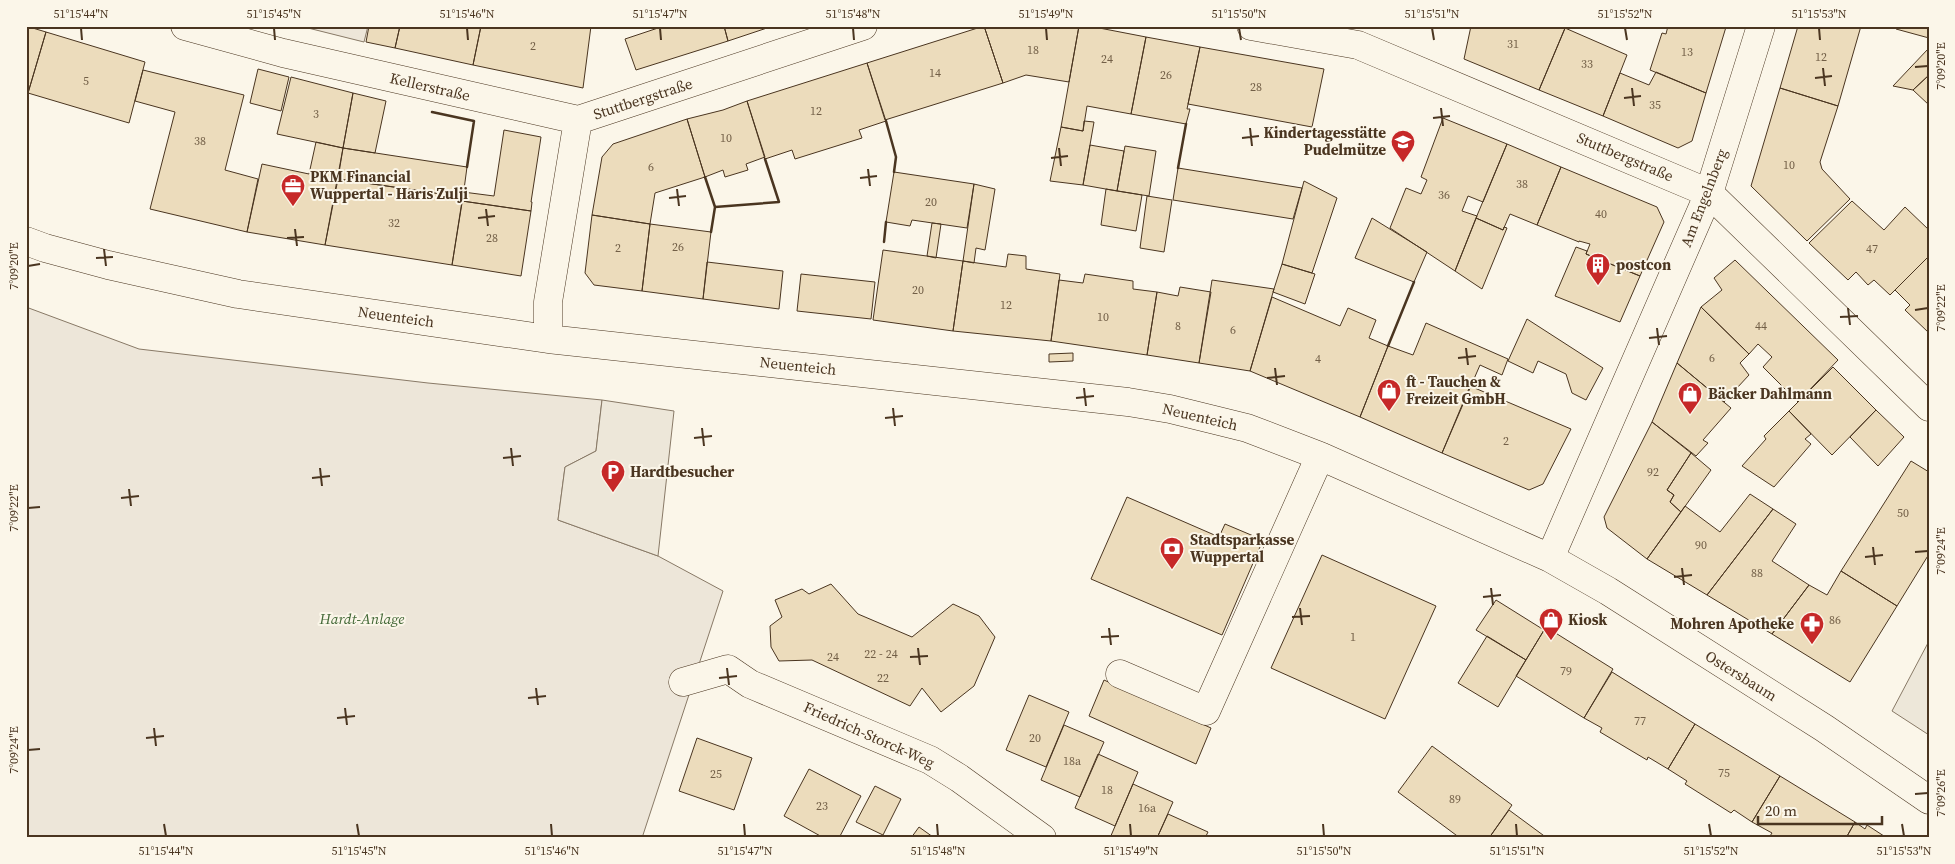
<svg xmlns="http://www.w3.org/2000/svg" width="1955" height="864" font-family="'Source Serif 4',serif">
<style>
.green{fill:#ede6d9;stroke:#887966}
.parking{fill:#ede7d9;stroke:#887966}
.building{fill:#ecdcbc;stroke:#4a3520}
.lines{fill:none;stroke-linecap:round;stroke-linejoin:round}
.minor-casing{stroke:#4a3520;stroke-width:29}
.minor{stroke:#fbf6e9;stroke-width:28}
.wall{stroke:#4a3520;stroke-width:2.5}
.ticks{fill:none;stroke:#4a3520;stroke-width:2}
.labels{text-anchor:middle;stroke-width:4;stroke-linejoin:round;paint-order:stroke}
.number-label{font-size:12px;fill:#725f47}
.street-label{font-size:15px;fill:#4a3520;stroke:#fbf6e9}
.poi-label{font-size:15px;font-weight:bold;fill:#4a3520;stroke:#fbf6e9;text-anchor:start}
.park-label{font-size:15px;font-style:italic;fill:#436837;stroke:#fbf6e9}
.neatline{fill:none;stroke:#4a3520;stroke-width:2}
.ticks-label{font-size:12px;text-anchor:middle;fill:#4a3520}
</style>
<rect width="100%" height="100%" fill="#fbf6e9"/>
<path class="green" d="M300,26h68l-4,16z
M26,307l113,42 289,34 174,17 -6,51 -31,16 -7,53 100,36 65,35 -81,247h-616z"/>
<path class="parking" d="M602,400l72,11 -16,145 -100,-36 7,-53 31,-16z
M1929,641v94l-37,-24z"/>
<path class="building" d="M26,26l20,6 -18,61 -2,-1z
M369,26h31l-5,22 -29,-6z
M400,26h81l-8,39 -78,-17z
M481,26h110l-8,62 -110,-23z
M664,26h60l4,15 -92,29 -11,-31z
M724,26h49l-45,15z
M984,26l19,57 -118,37 -18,-57z
M984,26h95l-10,56 -43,-7 -23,8z
M1079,26h10l57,11 -15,77 -44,-8 -4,25 -22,-4z
M1471,26h95l-27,64 -75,-31z
M1668,26l58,1 -20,66 -56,-23 12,-37 4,1z
M1798,26h63l-23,80 -58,-18z
M1896,26h33v12l-33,-9z
M1565,28l62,27 -24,61 -64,-26z
M46,32l99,30 -16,61 -101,-30z
M1146,37l54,10 -13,62h3l-4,15 -55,-10z
M1200,47l124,22 -12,58 -124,-23z
M1928,49l1,26 -16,15 -20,-4z
M867,63l19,58 -27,9 3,8 -67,21 -3,-9 -27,9 -18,-58z
M258,69l31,8 -8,34 -31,-8z
M143,70l101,25 -19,75 33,9 -11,53 -97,-23 25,-97 -40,-11z
M1656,72l50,21 -14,48 -14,7 -75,-32 17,-43 29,12z
M1929,75v30l-16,-15z
M291,77l62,16 -10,55 -66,-14z
M1780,88l58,18 -18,56 2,7 28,30 -43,42 -56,-55z
M353,93l33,8 -11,52 -32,-5z
M747,101l18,56 -19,7 2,6 -23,7 -2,-7 -18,7 -18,-58 36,-9z
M1443,118l64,26 -24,58 -15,-6 -6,15 15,5 -22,55 -65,-43 16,-40 15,6 6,-14 -6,-3z
M687,119l18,58 -50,16 -5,31 -58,-9 10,-58 11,-13z
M1084,121l10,1 -11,63 -33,-4 11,-54 22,4z
M504,130l37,7 -10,65h1l-1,9 -69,-10 1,-9 31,4z
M316,142l27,6 -18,97 -78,-13 15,-68 47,10z
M1507,144l54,23 -24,58 -27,-11 -7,16 -27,-12z
M1090,145l34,6 -7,40 -34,-6z
M1125,146l31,5 -7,45 -32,-5z
M343,148l124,19 -4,30 -125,-18z
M1561,167l96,40 7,15 -24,54 -54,-22 4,-10 -11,-3v1l-42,-17z
M1178,168l124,20 -9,31 -120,-19z
M894,172l80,12 -7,44 -55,-8 -2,6 -24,-4z
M338,179l125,18 -11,68 -127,-20z
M1304,181l33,17 -25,75 -30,-9z
M974,184l21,5 -10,61 -9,-2 -2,15 -11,-2z
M1106,189l36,6 -6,36 -35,-6z
M1147,196l25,4 -8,52 -24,-4z
M462,201l69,10 -10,65 -69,-11z
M1852,201l32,29 21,-23 24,23v26l-39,39 -16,-15 -6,5 -12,-13 -8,8 -39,-37z
M592,215l58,9 -8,67 -48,-6 -9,-12z
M1372,218l55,34 -13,30 -59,-24z
M1476,218l27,12 1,-3 3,1 -25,61 -27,-18z
M932,223l9,1 -5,34 -9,-2z
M650,224l61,8 -8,67 -61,-8z
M1576,247l11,4 -1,3 54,22 -20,46 -65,-26z
M883,250l80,11 -10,70 -80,-11z
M1008,254l18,2v13l34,5 -9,67 -98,-10 10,-70 43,6z
M1929,256v77l-24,-23 5,-5 -15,-15z
M1735,260l103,100 -40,42 -35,-35 9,-10 -14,-13 -9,10 -48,-47 21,-17 -8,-12z
M707,262l76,9 -4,38 -76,-10z
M1282,264l33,10 -10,30 -32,-12z
M801,274l74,8 -4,37 -74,-8z
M1085,274l48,7v8l24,3 -10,63 -96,-14 8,-61 24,3z
M1212,280l62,9 -24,82 -51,-8z
M1180,287l31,5 -12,71 -52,-8 10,-63 21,4z
M1272,297l68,29 8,-18 28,12 -7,18 19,8 -28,71 -110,-46z
M1701,307l48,47 -9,9 9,12 -25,27 -47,-39z
M1527,319l76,49 -17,32 -14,-7 -6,-19 -28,-13 -5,12 -25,-12z
M1426,323l82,36 -6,16 -22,-10 -38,88 -82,-36 28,-71 25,9z
M1073,353v8l-24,1v-8z
M1677,363l54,45 -28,32 5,3 -12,13 -44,-34z
M1833,367l43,43 -44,45 -43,-44z
M1470,386l101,43 -28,55 -14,6 -87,-37z
M1876,410l28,27 -26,29 -28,-29z
M1789,411l22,23 -6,5 6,5 -37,43 -32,-21 24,-27 -2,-3z
M1652,422l39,31 -24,37 7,5 -4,7 11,10 -34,47 -40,-31 -3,-11z
M1691,453l20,17 -30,42 -11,-10 4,-7 -7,-5z
M1911,461l18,11v82l-32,52 -56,-35z
M1750,494l23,15 -66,86 -60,-36 38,-53 35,26z
M1127,497l92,40 6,-13 38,16 -41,95 -131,-56z
M1773,509l23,15 -24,37 37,24 -37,49 -65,-39z
M1322,555l114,51 -51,113 -114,-51z
M1841,571l56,35 -47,76 -78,-48 37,-49 18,10z
M831,584l27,30 54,23 41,-33 26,12 16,21 -21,49 -33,26 -19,-24 -12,18 -98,-46 -33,1 -8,-14 -1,-21 12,-9 -7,-17 27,-11 7,5z
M1496,600l48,30 -18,30 -50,-30z
M1546,627l67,42 -29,49 -68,-42z
M1487,636l39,24 -28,47 -40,-24z
M1612,672l83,52 -27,45 -20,-12 -1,3 -47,-28 2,-4 -18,-10z
M1104,680l107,48 -15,36 -107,-48z
M1029,695l40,17 -23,55 -40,-17z
M1695,724l85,52 -28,46 -18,-12 -3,3 -46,-29 2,-3 -19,-12z
M1064,725l40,17 -24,55 -39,-17z
M697,738l55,20 -18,52 -55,-19z
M1432,746l80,59 -23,33h-29l-62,-46z
M1098,754l40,18 -23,54 -40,-18z
M809,769l52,27 -22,42h-15l-40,-22z
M1780,776l75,46 -9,16h-73l-3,-2 2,-3 -20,-11z
M1133,784l40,18 -16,36h-47z
M875,786l26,13 -18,36 -27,-13z
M1509,810l38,28h-58z
M1168,814l40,18 -3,6h-48z
M1855,822l10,7 2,-4 20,13h-41z
M919,827l14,10v1h-22z"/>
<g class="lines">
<defs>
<path id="minor" d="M185,26l98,27 295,67
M1251,26l107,19 351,148 220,214
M26,241l19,7 63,17 130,29 310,45 580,63 42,7 77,19 73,28 230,102 58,33 216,137 105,72
M548,339v-37l30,-182 285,-94
M1550,558l159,-365 52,-167
M1120,674l86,37 114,-255
M683,682l45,-13 22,15 180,76 29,18 83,60"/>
</defs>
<use href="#minor" class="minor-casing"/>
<use href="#minor" class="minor"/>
<path class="wall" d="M432,112l42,9 -7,46
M886,121l10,36 -2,15
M1178,168l8,-44
M705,177l10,30 -4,25
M715,207l64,-5 -14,-43
M884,242l2,-20
M1388,346l26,-64"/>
</g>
<path class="ticks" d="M81,28l1,12M274,28l1,12M467,28l1,12M660,28l1,12M853,28l1,12M1046,28l1,12M1239,28l2,12M1432,28l2,12M1625,28l2,12M1819,28l1,12M1915,67l13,-1M1823,68l2,18M1815,78l17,-2M1632,88l2,18M1624,98l17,-2M1441,108l2,18M1433,118l17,-2M1250,128l2,18M1242,138l17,-2M1059,148l2,18M1051,158l17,-2M868,169l2,17M860,178l17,-2M677,189l2,17M669,198l17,-2M486,209l2,17M478,218l17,-2M295,229l2,17M287,238l17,-1M104,249l2,17M96,258l17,-1M28,266l12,-2M1848,308l2,17M1915,310l13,-2M1840,317l18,-1M1657,328l2,17M1649,338l18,-2M1466,348l2,17M1458,358l18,-2M1275,368l2,17M1267,378l18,-2M1084,388l2,18M1076,398l18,-2M893,408l2,18M885,418l18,-2M702,428l2,18M694,438l18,-2M511,448l2,18M503,458l18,-2M320,468l2,18M312,478l18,-2M129,489l2,17M121,498l18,-2M28,508l12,-1M1873,547l2,18M1915,552l13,-1M1865,557l18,-2M1682,568l2,17M1674,577l18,-2M1491,588l2,17M1483,597l18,-2M1300,608l2,17M1292,617l18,-1M1109,628l2,17M1101,637l18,-1M918,648l2,17M910,657l18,-1M727,668l2,17M719,678l18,-2M536,688l2,17M528,698l18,-2M345,708l2,17M337,718l18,-2M154,728l2,18M146,738l18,-2M28,750l12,-1M1915,794l13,-1M164,824l2,12M357,824l2,12M551,824l1,12M744,824l1,12M937,824l1,12M1130,824l1,12M1323,824l1,12M1516,824l1,12M1709,824l2,12M1902,824l2,12"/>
<defs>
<symbol id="school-pin" viewBox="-11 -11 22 30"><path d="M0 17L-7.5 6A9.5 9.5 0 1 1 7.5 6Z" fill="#c62828" stroke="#fbf6e9"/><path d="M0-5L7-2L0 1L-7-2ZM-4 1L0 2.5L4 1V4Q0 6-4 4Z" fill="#fff"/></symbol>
<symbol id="office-pin" viewBox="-11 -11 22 30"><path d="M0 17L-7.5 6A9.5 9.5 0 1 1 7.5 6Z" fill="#c62828" stroke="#fbf6e9"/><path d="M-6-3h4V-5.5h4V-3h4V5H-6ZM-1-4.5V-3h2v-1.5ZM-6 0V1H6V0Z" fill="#fff"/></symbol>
<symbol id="building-pin" viewBox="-11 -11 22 30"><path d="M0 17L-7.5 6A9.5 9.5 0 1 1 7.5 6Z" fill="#c62828" stroke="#fbf6e9"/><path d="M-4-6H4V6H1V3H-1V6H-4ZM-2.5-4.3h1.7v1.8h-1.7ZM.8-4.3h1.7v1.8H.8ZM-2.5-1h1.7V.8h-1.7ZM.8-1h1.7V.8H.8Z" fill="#fff"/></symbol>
<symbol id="shop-pin" viewBox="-11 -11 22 30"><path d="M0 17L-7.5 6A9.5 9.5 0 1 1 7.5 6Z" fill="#c62828" stroke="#fbf6e9"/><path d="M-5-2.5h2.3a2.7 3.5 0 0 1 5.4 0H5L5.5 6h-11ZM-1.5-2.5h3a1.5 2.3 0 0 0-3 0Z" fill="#fff"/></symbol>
<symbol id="parking-pin" viewBox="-11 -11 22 30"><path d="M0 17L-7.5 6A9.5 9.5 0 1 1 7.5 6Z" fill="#c62828" stroke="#fbf6e9"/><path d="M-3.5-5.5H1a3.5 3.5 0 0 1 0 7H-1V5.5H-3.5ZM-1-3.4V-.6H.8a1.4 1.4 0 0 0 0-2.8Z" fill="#fff"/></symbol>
<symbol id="bank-pin" viewBox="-11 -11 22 30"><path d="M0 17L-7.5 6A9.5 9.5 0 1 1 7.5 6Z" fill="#c62828" stroke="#fbf6e9"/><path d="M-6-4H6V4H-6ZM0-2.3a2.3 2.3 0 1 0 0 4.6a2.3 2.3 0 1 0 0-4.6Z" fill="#fff"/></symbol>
<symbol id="pharmacy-pin" viewBox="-11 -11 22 30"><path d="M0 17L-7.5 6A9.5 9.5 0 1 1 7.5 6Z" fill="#c62828" stroke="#fbf6e9"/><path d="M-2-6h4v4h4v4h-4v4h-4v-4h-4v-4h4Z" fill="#fff"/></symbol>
</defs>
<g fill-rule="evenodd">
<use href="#school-pin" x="1389" y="128" width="28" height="38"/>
<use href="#office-pin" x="279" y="172" width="28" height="38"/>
<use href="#building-pin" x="1584" y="251" width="28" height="38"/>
<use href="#shop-pin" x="1375" y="377" width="28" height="38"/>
<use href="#shop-pin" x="1676" y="380" width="28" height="38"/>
<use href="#parking-pin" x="599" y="458" width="28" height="38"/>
<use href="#bank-pin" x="1158" y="535" width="28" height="38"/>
<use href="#shop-pin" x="1537" y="606" width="28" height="38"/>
<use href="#pharmacy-pin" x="1798" y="610" width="28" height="38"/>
</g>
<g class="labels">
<g class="number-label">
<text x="1513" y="48">31</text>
<text x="533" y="50">2</text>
<text x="1033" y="54">18</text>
<text x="1687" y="56">13</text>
<text x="1821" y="61">12</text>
<text x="1107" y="63">24</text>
<text x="1587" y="68">33</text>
<text x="935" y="77">14</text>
<text x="1166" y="79">26</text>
<text x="86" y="85">5</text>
<text x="1256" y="91">28</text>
<text x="1655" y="109">35</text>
<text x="816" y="115">12</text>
<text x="316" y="118">3</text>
<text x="726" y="142">10</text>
<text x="200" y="145">38</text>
<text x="1789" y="169">10</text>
<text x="651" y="171">6</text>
<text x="1522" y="188">38</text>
<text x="1444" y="199">36</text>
<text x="931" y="206">20</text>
<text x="1601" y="218">40</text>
<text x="394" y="227">32</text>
<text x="492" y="242">28</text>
<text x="678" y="251">26</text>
<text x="618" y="252">2</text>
<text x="1872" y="253">47</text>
<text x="918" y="294">20</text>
<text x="1006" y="309">12</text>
<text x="1103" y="321">10</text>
<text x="1178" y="330">8</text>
<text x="1761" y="330">44</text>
<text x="1233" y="334">6</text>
<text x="1712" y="362">6</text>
<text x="1318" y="363">4</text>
<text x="1506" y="445">2</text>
<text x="1653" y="476">92</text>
<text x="1903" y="517">50</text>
<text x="1701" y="549">90</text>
<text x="1757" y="577">88</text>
<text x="1835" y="624">86</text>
<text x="1353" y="641">1</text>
<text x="881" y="658">22 - 24</text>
<text x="833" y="661">24</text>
<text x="1566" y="675">79</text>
<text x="883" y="682">22</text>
<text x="1640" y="725">77</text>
<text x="1035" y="742">20</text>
<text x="1072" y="765">18a</text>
<text x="1724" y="777">75</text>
<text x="716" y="778">25</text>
<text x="1107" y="794">18</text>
<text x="1455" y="803">89</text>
<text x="822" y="810">23</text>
<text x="1147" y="812">16a</text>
</g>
<g class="street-label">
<text transform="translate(430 87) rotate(13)" y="5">Kellerstraße</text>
<text transform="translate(643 99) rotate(-18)" y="5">Stuttbergstraße</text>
<text transform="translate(1625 157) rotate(23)" y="5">Stuttbergstraße</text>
<text transform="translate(1704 198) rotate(-69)" y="5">Am Engelnberg</text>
<text transform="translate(396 317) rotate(8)" y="5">Neuenteich</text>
<text transform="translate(798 366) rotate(6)" y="5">Neuenteich</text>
<text transform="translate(1200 417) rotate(13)" y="5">Neuenteich</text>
<text transform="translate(1741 676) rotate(32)" y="5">Ostersbaum</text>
<text transform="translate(869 735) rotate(24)" y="5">Friedrich-Storck-Weg</text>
</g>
<g class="poi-label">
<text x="1386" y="138" text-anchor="end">Kindertagesstätte<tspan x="1386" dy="17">Pudelmütze</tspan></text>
<text x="310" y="182">PKM Financial<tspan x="310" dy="17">Wuppertal - Haris Zulji</tspan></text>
<text x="1616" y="270">postcon</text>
<text x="1406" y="387">ft - Tauchen &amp;<tspan x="1406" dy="17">Freizeit GmbH</tspan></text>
<text x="1708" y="399">Bäcker Dahlmann</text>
<text x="630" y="477">Hardtbesucher</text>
<text x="1190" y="545">Stadtsparkasse<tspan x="1190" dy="17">Wuppertal</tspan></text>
<text x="1568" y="625">Kiosk</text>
<text x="1794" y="629" text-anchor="end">Mohren Apotheke</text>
</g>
<g class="park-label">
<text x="362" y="624">Hardt-Anlage</text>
</g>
</g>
<rect width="1955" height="864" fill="none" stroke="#fbf6e9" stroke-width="55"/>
<path d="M1758 816v8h124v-8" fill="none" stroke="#4a3520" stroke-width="2.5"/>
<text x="1765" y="816" font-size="15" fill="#4a3520" stroke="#fbf6e9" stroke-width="4" paint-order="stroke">20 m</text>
<rect x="28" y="28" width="1900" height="808" class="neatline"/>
<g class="ticks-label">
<text x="81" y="18">51°15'44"N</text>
<text x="274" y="18">51°15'45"N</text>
<text x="467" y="18">51°15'46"N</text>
<text x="660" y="18">51°15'47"N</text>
<text x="853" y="18">51°15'48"N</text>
<text x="1046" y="18">51°15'49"N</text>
<text x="1239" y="18">51°15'50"N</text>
<text x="1432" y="18">51°15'51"N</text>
<text x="1625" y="18">51°15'52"N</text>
<text x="1819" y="18">51°15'53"N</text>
<text transform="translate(1941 66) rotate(-90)" y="4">7°09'20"E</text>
<text transform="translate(14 266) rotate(-90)" y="4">7°09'20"E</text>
<text transform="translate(1941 308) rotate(-90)" y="4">7°09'22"E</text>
<text transform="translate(14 508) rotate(-90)" y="4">7°09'22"E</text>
<text transform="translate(1941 551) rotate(-90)" y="4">7°09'24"E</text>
<text transform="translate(14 750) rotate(-90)" y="4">7°09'24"E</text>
<text transform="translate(1941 793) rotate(-90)" y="4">7°09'26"E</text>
<text x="166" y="855">51°15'44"N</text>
<text x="359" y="855">51°15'45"N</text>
<text x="552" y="855">51°15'46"N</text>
<text x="745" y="855">51°15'47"N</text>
<text x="938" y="855">51°15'48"N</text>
<text x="1131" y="855">51°15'49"N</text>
<text x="1324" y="855">51°15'50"N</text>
<text x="1517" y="855">51°15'51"N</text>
<text x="1711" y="855">51°15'52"N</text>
<text x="1904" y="855">51°15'53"N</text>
</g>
</svg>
